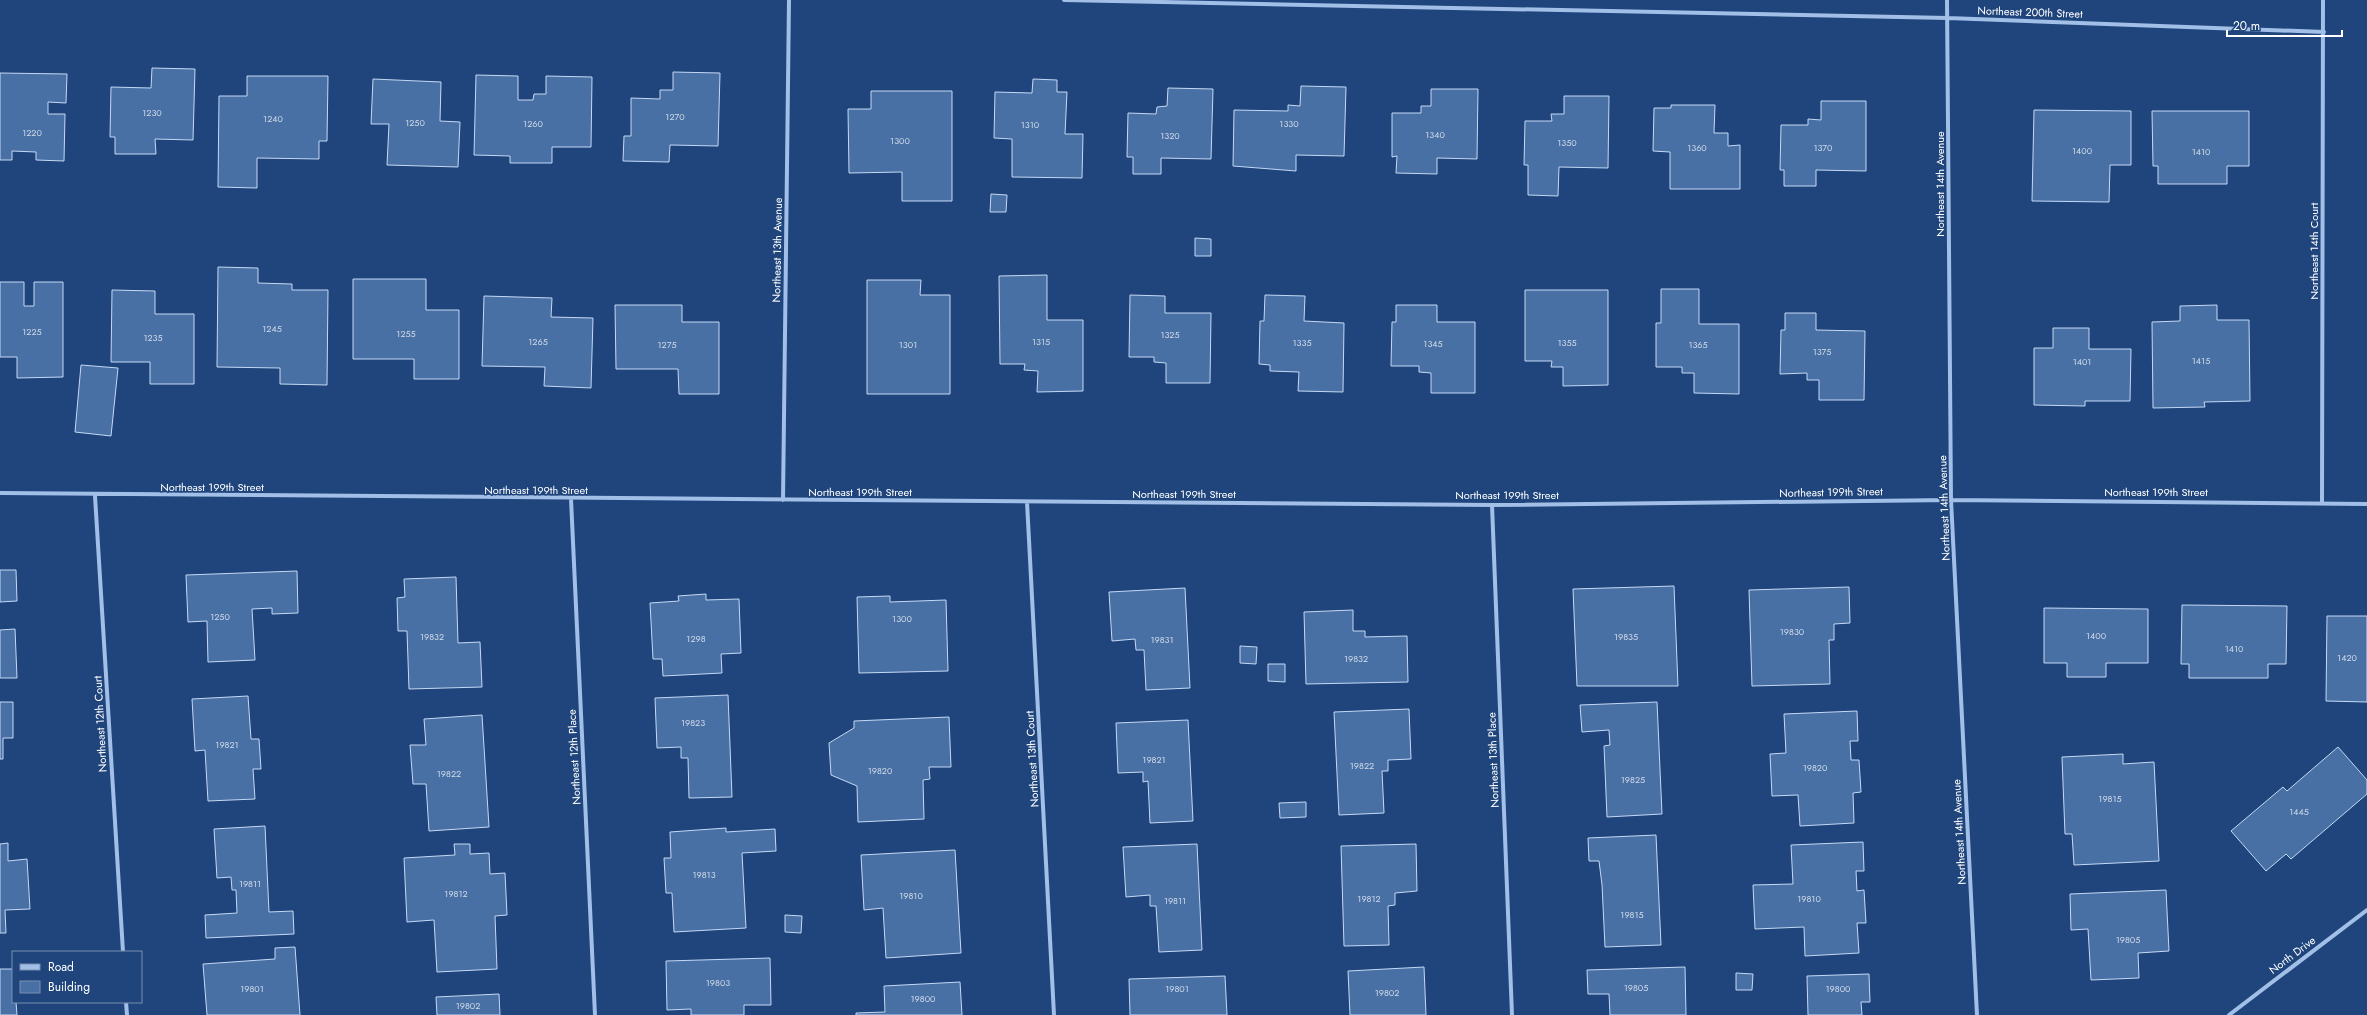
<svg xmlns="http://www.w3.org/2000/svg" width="2367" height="1015" font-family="Jost,sans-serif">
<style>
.building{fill:#4870a5;stroke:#c5d9f5}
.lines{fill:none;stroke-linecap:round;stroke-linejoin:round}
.minor{stroke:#a1bfe7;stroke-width:4}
.labels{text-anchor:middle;stroke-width:3;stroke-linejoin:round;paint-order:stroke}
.number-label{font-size:9px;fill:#d1dbe8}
.street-label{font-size:11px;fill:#fff;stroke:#1f457c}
</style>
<rect width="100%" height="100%" fill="#1f457c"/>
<path class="building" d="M152,68l43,1 -2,71 -38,-1 1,15h-41v-17h-5l1,-50 40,1z
M673,72l47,1 -2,73 -48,-1 -1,17 -46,-1 1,-25h7v-38l29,1v-9h13z
M0,73l67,1 -1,29 -18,-1v12h17l-1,47 -28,-1v-8l-24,-1v9h-12z
M476,75l42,1v24h15l1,-6h12v-18l46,1 -1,70h-39v16h-42v-7l-36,-1z
M247,76h81l-1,65h-8v18l-62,-1v30l-39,-1 1,-91h28z
M373,79l68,3 -1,39 20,1 -2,45 -71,-2 2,-41h-18z
M1033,79l24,1v12h10l-2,42h18l-1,44 -70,-1v-38l-18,-1 1,-46 37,1z
M1301,86l45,1 -2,69 -48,-1v16l-63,-5 1,-56 54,1v-6l12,1z
M1168,88l45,1 -2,70 -50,-1v16h-28v-17h-6l1,-44 28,1 1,-7 10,-1z
M1431,89h47l-1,70 -40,-1v16l-41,-1 1,-17 -5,1v-44h29v-7h10z
M871,91h81v110h-50v-29l-53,1 -1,-64h23z
M1564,96h45l-1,72 -49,-1 -1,29 -30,-1v-30h-4l1,-44h27l-1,-7h13z
M1821,101h45v70l-50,-1v16h-32v-16h-4l1,-45h27v-6l13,1z
M1671,105h44l-1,28h14v13l12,-1v44h-70v-37l-17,-1 1,-43h17z
M2034,110l97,1v54h-21l-1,37 -77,-1z
M2152,111h97v55h-22v18h-69v-18h-5z
M991,194l16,1 -1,17h-16z
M1195,238l16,1v17h-16z
M218,267l40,1v15l34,1v6h36l-1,95 -47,-1v-16l-63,-1z
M1047,275v45h36v71l-46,1 1,-21 -14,-1 1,-6h-25l-1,-88z
M353,279h73v31h33v69h-45v-20h-61z
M867,280h54l-1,15h30v99h-83z
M0,282h24v24h10v-24h29v95l-46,1v-21h-17z
M1661,289h38v35h40v70l-45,-1v-20h-12v-6h-26v-44h5z
M112,290l43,1v23h39v70h-44v-22h-39z
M1525,290h83v95l-45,1v-19h-12l1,-6h-27z
M1130,295l35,1v17h46l-1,70h-44v-20l-12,-1v-5h-25z
M1265,295l40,1 -1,25 40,2 -1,69 -45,-1 1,-19 -29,-1v-6l-11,-1 1,-43h4z
M484,296l68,2 -1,19 42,1 -2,70 -47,-2 1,-19 -63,-1z
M615,305h67v17h37v72h-40l-1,-25h-62z
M1396,305h41v17h38v71h-44v-20l-12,-1v-6h-28l1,-44h4z
M2217,305v15h32l1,81 -46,1 1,5 -52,1 -1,-86 28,-1v-15z
M1785,313h31v17l49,1 -1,69h-45v-20h-12v-7l-27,1 1,-44h4z
M2053,328h36v21h42l-1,52h-45v5l-51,-1v-57h19z
M81,365l37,3 -7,68 -36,-4z
M0,570h16l1,31 -17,1z
M297,571l1,42 -26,1v-6l-20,1 3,51 -47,2 -1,-41 -19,1 -2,-47z
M456,577l2,66 22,-1 2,45 -73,2 -2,-58h-9l-1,-33 8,-1 -1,-18z
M1674,586l4,100h-101l-4,-97z
M1849,587l1,36 -16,1v16h-5l1,44 -78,2 -3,-96z
M1185,588l5,100 -44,2 -2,-40h-8l-1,-11 -23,2 -3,-49z
M706,594v6l33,-1 2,54 -20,1 1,19 -59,3 -1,-17h-9l-3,-56 29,-2 -1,-5z
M890,596v6l56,-2 2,71 -89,2 -2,-76z
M2182,605l105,1 -1,58h-18v14h-79v-14h-8z
M2044,608l104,1v54h-42v14h-39v-14h-23z
M1353,610v21h12v6l42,-1 1,46 -102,2 -2,-72z
M2327,616h40v86l-41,-1z
M15,629l2,49h-17v-48z
M1240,646l17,1 -1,17 -16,-1z
M1268,664h17v18l-17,-1z
M728,695l4,102 -43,1 -1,-40h-7v-11l-24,1 -2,-50z
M248,696l3,43h8l2,30h-8l2,30 -47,2 -3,-51 -10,1 -3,-52z
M0,702h13v36h-10v21h-3z
M1657,702l5,112 -55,3 -3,-71 6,-1 -1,-15 -27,2 -2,-27z
M1409,709l2,50 -23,1v11h-6l2,42 -45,2 -5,-103z
M1857,711l1,30h-8l1,19h8l2,32 -8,1 1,30 -54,3 -2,-31 -26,1 -2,-42 16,-1 -2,-39z
M482,715l7,112 -60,4 -3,-47h-13l-3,-39h16l-2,-26z
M949,717l2,50h-22l1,12 -7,1 1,39 -66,3 -1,-36 -26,-11 -2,-32 25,-15v-7z
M1188,720l5,101 -43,2 -2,-42 -5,1v-10l-25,1 -2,-50z
M2338,747l29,33v14l-76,65 -5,-5 -20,17 -35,-40 52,-44 4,4z
M2123,754v10l31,-2 5,99 -85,4 -2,-31h-7l-3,-77z
M1306,802v15l-26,1 -1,-15z
M265,826l4,86 24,-1 1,23 -88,4 -1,-23 32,-2 -1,-23h-4l-1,-13 -14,1 -3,-49z
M726,828v4l49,-3 1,22 -34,2 4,75 -72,4 -2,-39h-6l-2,-35h7l-1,-26z
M1656,835l5,110 -56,2 -3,-62 -3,-24h-10l-1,-23z
M1863,842l1,29h-8l1,20 7,-1 2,33h-9l2,30 -54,3 -1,-29 -49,2 -2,-44 40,-1 -2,-39z
M8,843v18l19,-2 3,50 -25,1 1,23h-6v-89z
M454,844h16v10l19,-1 1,21 15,-1 2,42 -12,1 2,53 -60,3 -3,-52 -27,2 -3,-64 51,-3z
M1197,844l5,106 -43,2 -3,-46h-6v-11l-24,2 -3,-50z
M1416,844l1,47 -22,2v12l-7,1 1,39 -45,1 -3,-100z
M955,850l6,103 -75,5 -3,-50 -19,2 -3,-55z
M2166,890l3,61 -31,2 1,25 -48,2 -3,-51 -17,1 -1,-36z
M785,915l17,1 -1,17 -16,-1z
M295,947l5,68h-93l-4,-51 72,-5v-11z
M770,958l1,47h-27v10h-53v-6l-24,1 -1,-49z
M1424,967l2,48h-76l-2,-44z
M1685,967l1,48h-76l-1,-21h-21l-1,-24z
M0,969h13v33h3l1,13h-17z
M1736,973l17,1 -1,16h-16z
M1869,974l1,28h-9l1,13h-54l-1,-39z
M1225,976l2,39h-97l-1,-36z
M960,982l2,33h-106v-2l29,-1 -1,-26z
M499,994l1,21h-63l-1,-18z"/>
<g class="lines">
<path class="minor" d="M1064,0l884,18 376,14
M1947,0l4,500 26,515
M0,493l1492,12 459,-5 416,4
M95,496l28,456
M571,499l24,516
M783,500l6,-500
M1027,502l27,513
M2322,502l1,-502
M1492,505l20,510
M126,1002l1,13
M2229,1015l138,-105"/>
</g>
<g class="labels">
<g class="number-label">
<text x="152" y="116">1230</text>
<text x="675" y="120">1270</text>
<text x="273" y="122">1240</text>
<text x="415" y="126">1250</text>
<text x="533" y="127">1260</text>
<text x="1289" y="127">1330</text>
<text x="1030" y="128">1310</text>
<text x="32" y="136">1220</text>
<text x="1435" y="138">1340</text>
<text x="1170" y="139">1320</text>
<text x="900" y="144">1300</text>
<text x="1567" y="146">1350</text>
<text x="1697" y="151">1360</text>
<text x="1823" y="151">1370</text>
<text x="2082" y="154">1400</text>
<text x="2201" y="155">1410</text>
<text x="272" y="332">1245</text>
<text x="32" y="335">1225</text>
<text x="406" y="337">1255</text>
<text x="1170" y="338">1325</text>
<text x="153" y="341">1235</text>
<text x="538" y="345">1265</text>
<text x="1041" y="345">1315</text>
<text x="1302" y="346">1335</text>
<text x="1567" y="346">1355</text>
<text x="1433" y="347">1345</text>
<text x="667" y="348">1275</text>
<text x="908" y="348">1301</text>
<text x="1698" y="348">1365</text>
<text x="1822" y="355">1375</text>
<text x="2201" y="364">1415</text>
<text x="2082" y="365">1401</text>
<text x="220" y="620">1250</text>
<text x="902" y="622">1300</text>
<text x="1792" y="635">19830</text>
<text x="2096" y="639">1400</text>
<text x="432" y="640">19832</text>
<text x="1626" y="640">19835</text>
<text x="696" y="642">1298</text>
<text x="1162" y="643">19831</text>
<text x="2234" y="652">1410</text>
<text x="2347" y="661">1420</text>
<text x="1356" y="662">19832</text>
<text x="693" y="726">19823</text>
<text x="227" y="748">19821</text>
<text x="1154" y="763">19821</text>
<text x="1362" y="769">19822</text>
<text x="1815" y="771">19820</text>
<text x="880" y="774">19820</text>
<text x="449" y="777">19822</text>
<text x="1633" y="783">19825</text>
<text x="2110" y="802">19815</text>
<text x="2299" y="815">1445</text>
<text x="704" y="878">19813</text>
<text x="250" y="887">19811</text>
<text x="456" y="897">19812</text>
<text x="911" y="899">19810</text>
<text x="1369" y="902">19812</text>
<text x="1809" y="902">19810</text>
<text x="1175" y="904">19811</text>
<text x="1632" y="918">19815</text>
<text x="2128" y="943">19805</text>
<text x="718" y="986">19803</text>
<text x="1636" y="991">19805</text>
<text x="252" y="992">19801</text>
<text x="1177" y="992">19801</text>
<text x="1838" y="992">19800</text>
<text x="1387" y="996">19802</text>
<text x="923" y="1002">19800</text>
<text x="468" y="1009">19802</text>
</g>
<g class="street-label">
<text transform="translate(2030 12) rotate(2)" y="4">Northeast 200th Street</text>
<text transform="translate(1940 184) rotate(-90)" y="4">Northeast 14th Avenue</text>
<text transform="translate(777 250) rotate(-89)" y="4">Northeast 13th Avenue</text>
<text transform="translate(2314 251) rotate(-90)" y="4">Northeast 14th Court</text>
<text x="212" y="491">Northeast 199th Street</text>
<text x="536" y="494">Northeast 199th Street</text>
<text x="860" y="496">Northeast 199th Street</text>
<text transform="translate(1831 492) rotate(-1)" y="4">Northeast 199th Street</text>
<text x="2156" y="496">Northeast 199th Street</text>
<text x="1184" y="498">Northeast 199th Street</text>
<text x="1507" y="499">Northeast 199th Street</text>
<text transform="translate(1944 508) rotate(-92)" y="4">Northeast 14th Avenue</text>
<text transform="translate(100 724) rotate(-93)" y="4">Northeast 12th Court</text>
<text transform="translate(574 757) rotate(-93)" y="4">Northeast 12th Place</text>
<text transform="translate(1032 759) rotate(-93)" y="4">Northeast 13th Court</text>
<text transform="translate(1493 760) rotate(-92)" y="4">Northeast 13th Place</text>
<text transform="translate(1959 832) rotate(-93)" y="4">Northeast 14th Avenue</text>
<text transform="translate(2292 955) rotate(-37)" y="4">North Drive</text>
</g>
</g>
<rect x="12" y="951" width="130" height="52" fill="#1f457c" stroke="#798fb0"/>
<rect x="20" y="964" width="20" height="6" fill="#a1bfe7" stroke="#798fb0"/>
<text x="48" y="971" font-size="12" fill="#ffffff">Road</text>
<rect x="20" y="981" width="20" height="12" fill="#4870a5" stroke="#798fb0"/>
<text x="48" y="991" font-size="12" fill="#ffffff">Building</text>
<path d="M2227 30v6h115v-6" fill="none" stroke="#ffffff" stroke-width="2"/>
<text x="2233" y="30" font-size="12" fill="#ffffff" stroke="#1f457c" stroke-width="3" paint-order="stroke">20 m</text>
</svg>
